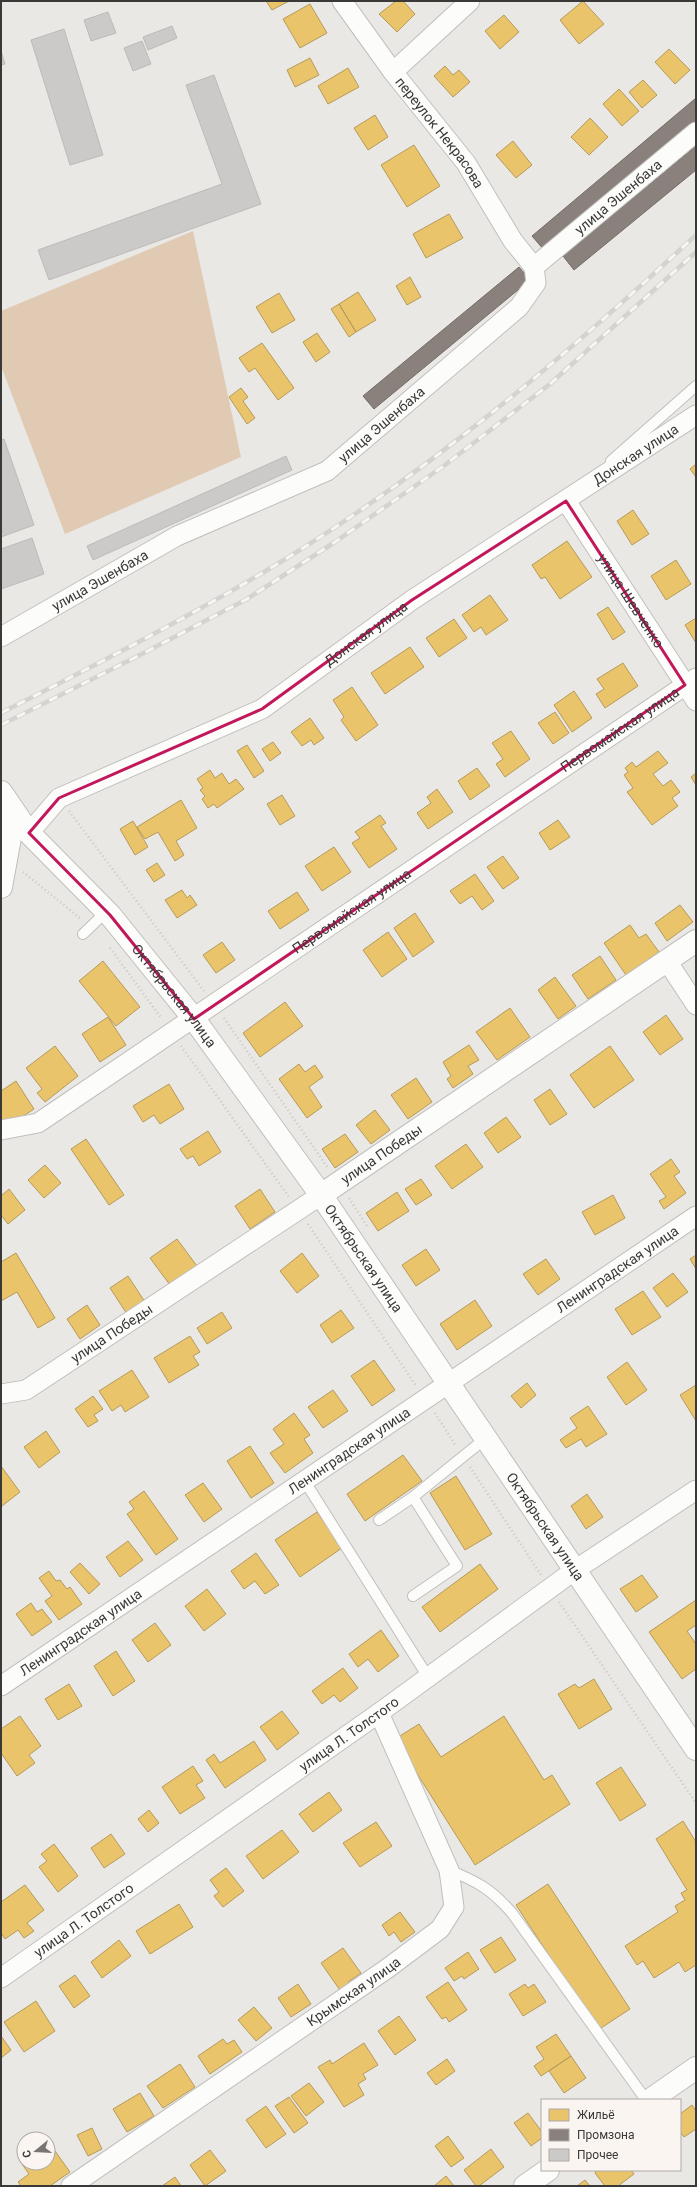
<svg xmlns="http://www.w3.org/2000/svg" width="697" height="2187" font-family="Roboto,sans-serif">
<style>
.green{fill:#e1cab3}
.homes{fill:#e9c46a;stroke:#b59a5b}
.industry{fill:#8a817c;stroke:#726b67}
.building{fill:#cccac8;stroke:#bdbbba}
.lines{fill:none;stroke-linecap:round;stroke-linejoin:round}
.service-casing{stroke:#c1bfbd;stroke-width:12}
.minor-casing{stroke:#c1bfbd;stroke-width:21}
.tertiary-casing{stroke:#c1bfbd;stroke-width:24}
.secondary-casing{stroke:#c1bfbd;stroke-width:24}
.path{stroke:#c7c7c6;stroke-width:2.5;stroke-dasharray:1 3;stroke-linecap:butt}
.service{stroke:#fcfcfb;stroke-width:10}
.minor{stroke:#fcfcfb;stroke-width:19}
.tertiary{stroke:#fcfcfb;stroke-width:22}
.secondary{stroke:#fcfcfb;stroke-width:22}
.rail-casing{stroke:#d3d3d1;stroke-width:4.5}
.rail{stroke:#faf5f0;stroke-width:3;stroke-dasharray:9;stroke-linecap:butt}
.marked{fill:none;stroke:#c2185b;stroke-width:3;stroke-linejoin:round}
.labels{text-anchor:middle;stroke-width:4;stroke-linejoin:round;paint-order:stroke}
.street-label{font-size:14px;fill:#3b3937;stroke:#faf5f0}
</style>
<rect width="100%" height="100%" fill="#eae8e5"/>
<path class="green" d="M193,231l48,226 -176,77 -64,-168v-55z"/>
<path class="homes" d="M266,1h23l-17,9z
M396,1h7l12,13 -18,18 -18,-18z
M583,1l21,23 -25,20 -19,-24z
M310,4l17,29 -27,15 -17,-29z
M504,15l15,17 -19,17 -15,-18z
M669,49l21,21 -15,14 -20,-22z
M310,58l9,17 -24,12 -8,-17z
M445,66l8,9 6,-5 11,12 -17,15 -19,-21z
M348,68l11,19 -31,17 -10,-18z
M643,80l14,15 -15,13 -13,-16z
M619,89l20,22 -17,15 -19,-22z
M375,115l13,22 -20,13 -14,-22z
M590,118l18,19 -19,18 -18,-18z
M513,141l19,24 -16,13 -20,-23z
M414,145l26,41 -33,21 -26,-42z
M449,214l14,24 -37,20 -13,-24z
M410,277l11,20 -14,8 -11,-19z
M358,292l18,28 -20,12 -17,-28z
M279,293l16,27 -23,13 -16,-26z
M339,304l17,28 -7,5 -18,-28z
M317,333l13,19 -14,10 -13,-20z
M262,343l32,45 -16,12 -23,-32 -6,4 -10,-14z
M241,388l7,9 -5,4 12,17 -8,6 -18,-27z
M696,464v13l-6,-8z
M633,510l16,24 -17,11 -15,-24z
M567,541l25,36 -32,22 -15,-22 -4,2 -9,-14z
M676,560l15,24 -25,16 -15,-24z
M490,595l18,25 -22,15 -5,-8 -7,5 -12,-17z
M608,607l17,25 -12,8 -16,-26z
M696,618v25l-11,-18z
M454,619l13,19 -28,19 -13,-19z
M410,647l14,20 -39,27 -14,-21z
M623,663l15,23 -33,22 -9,-14 8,-5 -7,-10z
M352,687l26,38 -22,16 -15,-21 3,-3 -11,-17z
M574,691l18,27 -20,14 -18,-27z
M555,712l14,21 -16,11 -15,-21z
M310,718l14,20 -10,7 -3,-5 -9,6 -11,-14z
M511,731l19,28 -25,18 -9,-13 7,-5 -11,-16z
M273,742l8,11 -11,8 -8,-12z
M247,745l17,26 -10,7 -17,-27z
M658,751l10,12 -15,11 10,12 8,-6 9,12 -8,6 6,8 -26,19 -25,-33 6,-4 -9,-13 4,-3 -3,-4 7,-6 4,5z
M477,768l13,18 -20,14 -12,-19z
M210,770l5,8 7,-5 7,11 7,-5 8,10 -27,19 -3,-4 -6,4 -6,-9 3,-3 -5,-6 3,-2 -6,-9z
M696,773v12l-5,-8z
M437,789l16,23 -25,17 -11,-16 14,-10 -4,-6z
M282,795l13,21 -15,9 -13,-21z
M181,800l16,28 -21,13 8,14 -9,6 -17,-29 -13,7 -8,-12z
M380,815l6,8 -5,3 16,23 -28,19 -17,-25 8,-5 -5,-6z
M558,820l12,17 -20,13 -11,-17z
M133,821l15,26 -13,8 -15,-26z
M334,847l17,25 -29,19 -17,-25z
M503,856l16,22 -16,11 -16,-22z
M157,863l8,12 -11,7 -8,-12z
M475,874l19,27 -12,9 -10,-14 -12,8 -10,-13z
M182,890l5,8 3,-3 7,10 -20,13 -12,-18z
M297,892l12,18 -29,19 -12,-18z
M680,905l13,17 -26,19 -12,-18z
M415,913l19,29 -21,15 -19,-29z
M630,925l9,13 7,-4 13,18 -33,23 -22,-32z
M388,932l19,27 -25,18 -19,-27z
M222,942l13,18 -19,13 -13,-18z
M600,956l16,24 -28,19 -16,-24z
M103,961l37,46 -24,19 -37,-45z
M555,977l21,29 -18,13 -20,-29z
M285,1002l18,24 -43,31 -17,-24z
M510,1008l20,29 -33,23 -21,-28z
M666,1015l17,24 -23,16 -17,-23z
M108,1017l18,28 -26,17 -18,-28z
M469,1045l10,15 -11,6 5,8 -20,14 -6,-9 4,-3 -8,-14z
M55,1046l23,30 -33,26 -8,-9 5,-4 -16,-21z
M610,1046l24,34 -40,28 -24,-33z
M299,1064l6,8 10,-7 8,12 -14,10 13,20 -15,11 -28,-39z
M416,1078l16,24 -24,17 -17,-24z
M16,1081l18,28 -29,19 -4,-6v-31z
M169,1084l15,25 -24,15 -6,-9 -11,7 -10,-16z
M550,1089l17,25 -17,11 -16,-25z
M375,1110l15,20 -19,14 -15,-19z
M506,1117l15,20 -23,16 -14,-20z
M208,1131l13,21 -22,14 -6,-10 -6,3 -7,-10z
M345,1134l13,18 -23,16 -13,-19z
M86,1139l38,56 -15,10 -38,-56z
M466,1144l17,23 -31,22 -17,-23z
M671,1159l9,13 -6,4 12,17 -22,16 -5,-8 7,-4 -16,-23z
M45,1165l16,18 -17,15 -16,-18z
M421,1179l11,16 -16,10 -11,-16z
M9,1189l16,21 -17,14 -7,-9v-19z
M260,1189l15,23 -25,17 -15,-23z
M397,1192l12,19 -31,20 -12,-18z
M613,1195l12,23 -30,17 -13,-23z
M177,1239l20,27 -27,19 -20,-27z
M426,1249l14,21 -24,16 -14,-21z
M16,1253l39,65 -17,10 -21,-36 -16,9v-39z
M302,1253l17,23 -22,17 -17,-22z
M696,1255v14l-6,-10z
M546,1259l14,20 -22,16 -15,-21z
M673,1273l15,19 -21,15 -14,-19z
M128,1276l17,26 -18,12 -17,-26z
M643,1291l18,26 -29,18 -17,-26z
M475,1300l17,26 -35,24 -17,-26z
M87,1305l13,20 -20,14 -13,-20z
M341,1310l13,18 -22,15 -12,-18z
M222,1312l10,16 -25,16 -10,-16z
M190,1336l10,16 -7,4 6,9 -30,18 -15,-25z
M374,1360l21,30 -23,16 -21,-30z
M627,1362l20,28 -21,15 -19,-28z
M132,1370l17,27 -24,15 -4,-7 -9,6 -13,-20z
M527,1383l9,12 -15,13 -10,-12z
M696,1385v36l-16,-26z
M333,1390l15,21 -25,17 -15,-21z
M93,1396l10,13 -9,6 4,6 -10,6 -13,-18z
M588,1406l19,28 -21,13 -5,-8 -15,9 -6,-8 17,-12 -7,-10z
M294,1413l16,22 -6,4 9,14 -28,20 -15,-20 14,-9 -11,-15z
M46,1431l14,21 -21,16 -15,-21z
M250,1446l24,37 -23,15 -24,-37z
M403,1455l19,26 -57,40 -18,-27z
M1,1466l19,26 -18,14 -1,-1z
M456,1476l36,58 -27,16 -35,-57z
M203,1483l19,26 -18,13 -19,-27z
M144,1491l34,48 -22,16 -29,-41 7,-5 -5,-7z
M587,1494l16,23 -17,12 -15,-23z
M317,1512l25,36 -42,29 -25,-37z
M128,1541l15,19 -23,17 -14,-20z
M256,1553l23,32 -14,9 -10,-13 -11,8 -13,-18z
M80,1563l20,21 -11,10 -19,-22z
M480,1564l18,25 -58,43 -18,-25z
M49,1571l7,10 4,-1 7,9 3,-2 12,17 -23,16 -14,-19 7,-5 -13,-18z
M642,1575l16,22 -22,15 -16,-23z
M207,1589l19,25 -22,17 -19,-25z
M696,1600v25l-9,6 9,13v25l-14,10 -33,-47z
M31,1603l6,9 5,-3 10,13 -20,14 -16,-22z
M155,1623l16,22 -23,17 -16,-22z
M381,1630l18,26 -21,16 -10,-13 -10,8 -9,-13z
M116,1651l19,30 -22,15 -19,-30z
M343,1668l15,20 -18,14 -6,-7 -12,9 -10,-13z
M594,1679l18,30 -33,20 -21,-35 17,-10 4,4z
M69,1684l13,22 -24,14 -13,-21z
M282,1711l17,22 -22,17 -17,-23z
M20,1716l21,30 -12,9 6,8 -18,13 -16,-23v-24z
M504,1716l40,64 8,-5 18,29 -95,61 -80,-126 24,-15 22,33z
M254,1741l12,19 -41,28 -19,-28 8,-6 6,9z
M193,1766l10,15 -7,4 9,13 -25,16 -18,-27z
M621,1767l25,38 -26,16 -24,-38z
M329,1792l13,18 -29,22 -14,-18z
M149,1810l10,13 -11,9 -10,-13z
M683,1821l13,21v123l-11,7 -6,-10 -25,16 -11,-17 -6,4 -12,-19 53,-34 -3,-6 10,-6 -4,-7 6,-3 -31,-51z
M376,1822l16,24 -32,21 -17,-24z
M282,1830l17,22 -36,27 -17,-23z
M111,1834l14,20 -21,14 -13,-20z
M54,1844l24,32 -20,16 -19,-25 8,-6 -6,-7z
M226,1868l18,23 -21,16 -9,-11 5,-4 -9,-12z
M548,1884l82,125 -32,21 -82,-125z
M25,1885l19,25 -17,13 7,8 -10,7 -6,-8 -13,9 -4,-6v-31z
M179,1904l14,23 -43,27 -14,-23z
M400,1912l15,20 -14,10 -7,-10 -5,4 -7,-11z
M501,1937l15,23 -21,13 -15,-23z
M119,1940l12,16 -29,22 -11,-16z
M343,1948l18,25 -13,9 3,4 -9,7 -21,-30z
M468,1952l11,17 -15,10 -2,-3 -8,5 -9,-13z
M75,1975l15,21 -16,12 -15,-22z
M448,1982l19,28 -18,12 -3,-5 -4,2 -16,-22z
M298,1984l13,20 -20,13 -13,-19z
M525,1984l3,4 6,-4 12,18 -23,14 -14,-22z
M36,2001l19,30 -31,21 -20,-30z
M254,2007l18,21 -16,13 -18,-21z
M399,2016l17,24 -21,15 -17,-24z
M556,2034l15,22 -30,20 -7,-10 10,-7 -8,-12z
M1,2036l10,14 -10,8z
M223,2039l4,5 7,-4 8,12 -32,22 -12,-18z
M364,2043l14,22 -15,9 3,5 -8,5 6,11 -20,12 -26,-40 12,-7 2,4z
M571,2056l15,22 -22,15 -15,-22z
M447,2059l8,12 -19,14 -9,-12z
M180,2064l15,23 -32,21 -16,-22z
M309,2083l15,19 -18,14 -15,-20z
M140,2093l14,23 -27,16 -14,-23z
M289,2097l19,26 -14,10 -19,-27z
M692,2105l4,6v18l-12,8 -4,-5v-18z
M266,2106l20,28 -20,14 -20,-28z
M528,2113l14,19v6l-11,8 -17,-23z
M92,2128l10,21 -14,7 -11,-21z
M448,2136l16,22 -13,9 -16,-21z
M50,2144l20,28 -20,14h-29l-3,-4 11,-8 -7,-10 26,-1v-17z
M491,2149l13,18 -25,19h-3l-12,-16z
M210,2150l16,21 -21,15 -15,-21z
M597,2170h34l3,4 -16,12h-13l-10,-13z
M446,2176l8,10h-20z
M175,2177l6,9h-19z
M585,2180l5,6h-13z"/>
<path class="industry" d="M696,98v24l-152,128 -12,-14z
M696,146v24l-122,100 -11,-14z
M519,267l11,13 -156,129 -11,-13z"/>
<path class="building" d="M108,12l8,21 -25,8 -7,-21z
M172,26l5,12 -29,12 -5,-13z
M64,29l39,126 -33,10 -39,-125z
M142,41l9,23 -18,7 -9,-23z
M1,51l4,13 -4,1z
M214,75l47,129 -212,76 -11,-30 184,-66 -36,-99z
M4,439l30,86 -33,12v-97z
M286,456l6,14 -199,90 -6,-14z
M32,538l12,36 -43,15v-40z"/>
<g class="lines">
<defs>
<path id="service" d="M611,461l85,-75
M83,934l23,-22
M304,1480l124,197
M379,1520l34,-23 73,-59
M413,1596l44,-30 -44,-69
M449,1870c29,12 42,19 63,43l134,187"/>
<g id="minor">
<path id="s1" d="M342,1l51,71 73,91 47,78 21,26"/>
<path d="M393,72l77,-71"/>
<path id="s2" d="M566,501l130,200"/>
<path id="s3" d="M1,637l176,-101 150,-65 192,-164 17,-24 -2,-16 162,-135"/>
<path id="s4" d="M29,833l30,-35 203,-89 150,-109 284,-185"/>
<path d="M667,961l29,44"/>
<path id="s5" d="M1,1130l37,-7 658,-445"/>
<path id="s6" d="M1,1394l25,-4 295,-195"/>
<path id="s7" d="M1,1686l695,-470"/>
<path id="s8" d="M1,1978l378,-265 196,-143 121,-80"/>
<path id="s9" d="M71,2186l317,-218 52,-39 14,-22 -5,-37 -70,-157"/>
</g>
<g id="tertiary">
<path d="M1,887l10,-55 -6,-34"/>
<path id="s10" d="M321,1195l375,-254"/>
<path d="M650,2100l46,-32"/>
<path d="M525,2186l23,-16"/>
</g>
<g id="secondary">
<path id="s11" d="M1,792l28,41 81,82 84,104 127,176 375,554"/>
</g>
</defs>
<use href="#service" class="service-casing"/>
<use href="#minor" class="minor-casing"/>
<use href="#tertiary" class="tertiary-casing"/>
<use href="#secondary" class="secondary-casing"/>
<path class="path" d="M69,811l135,180
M23,872l58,47
M110,948l52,71
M224,1018l104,150
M181,1046l108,151
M349,1198l18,28
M308,1224l108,162
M435,1413l21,33
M470,1467l71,108
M559,1602l137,201"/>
<use href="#service" class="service"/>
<use href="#minor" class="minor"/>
<use href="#tertiary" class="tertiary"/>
<use href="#secondary" class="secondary"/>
<defs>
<path id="rail" d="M1,713c92,-47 185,-94 273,-147 154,-93 291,-209 422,-331
M1,725l135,-68 111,-58 88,-57 110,-77 105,-81 146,-132"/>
</defs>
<use href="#rail" class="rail-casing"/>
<use href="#rail" class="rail"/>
</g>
<path class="marked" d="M566,501l119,184 -491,334 -84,-104 -81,-82 30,-35 203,-89 150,-109z"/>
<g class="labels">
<g class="street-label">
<text dy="5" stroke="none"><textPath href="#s1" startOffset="164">переулок Некрасова</textPath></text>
<text dy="5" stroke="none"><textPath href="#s3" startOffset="774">улица Эшенбаха</textPath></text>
<text dy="5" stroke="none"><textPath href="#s3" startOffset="438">улица Эшенбаха</textPath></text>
<text dy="5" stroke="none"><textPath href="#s4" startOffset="720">Донская улица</textPath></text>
<text dy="5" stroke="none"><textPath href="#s3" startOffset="114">улица Эшенбаха</textPath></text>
<text dy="5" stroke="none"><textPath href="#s2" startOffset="119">улица Шевченко</textPath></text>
<text dy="5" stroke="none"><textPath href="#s4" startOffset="396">Донская улица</textPath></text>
<text dy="5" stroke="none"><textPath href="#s5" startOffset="740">Первомайская улица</textPath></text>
<text dy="5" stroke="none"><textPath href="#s5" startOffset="416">Первомайская улица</textPath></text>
<text dy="5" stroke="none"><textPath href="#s11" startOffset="268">Октябрьская улица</textPath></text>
<text dy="5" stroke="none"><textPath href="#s10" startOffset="73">улица Победы</textPath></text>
<text dy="5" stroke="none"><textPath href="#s11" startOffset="592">Октябрьская улица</textPath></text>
<text dy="5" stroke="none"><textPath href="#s7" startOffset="744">Ленинградская улица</textPath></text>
<text dy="5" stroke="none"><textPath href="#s6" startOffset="128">улица Победы</textPath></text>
<text dy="5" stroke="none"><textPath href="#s7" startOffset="420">Ленинградская улица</textPath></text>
<text dy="5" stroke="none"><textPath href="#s11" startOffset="916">Октябрьская улица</textPath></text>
<text dy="5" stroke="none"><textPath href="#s7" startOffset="96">Ленинградская улица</textPath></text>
<text dy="5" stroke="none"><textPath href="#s8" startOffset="425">улица Л. Толстого</textPath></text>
<text dy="5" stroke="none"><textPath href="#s8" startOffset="101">улица Л. Толстого</textPath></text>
<text dy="5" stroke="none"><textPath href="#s9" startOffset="343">Крымская улица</textPath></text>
</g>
</g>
<rect width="697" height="2187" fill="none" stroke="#3b3937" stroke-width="4"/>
<rect x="541" y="2099" width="140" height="72" fill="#faf5f0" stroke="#aeaaa6"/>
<rect x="549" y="2109" width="20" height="12" fill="#e9c46a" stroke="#aeaaa6"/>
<text x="577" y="2119" font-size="12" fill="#3b3937">Жильё</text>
<rect x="549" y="2129" width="20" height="12" fill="#8a817c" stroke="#aeaaa6"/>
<text x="577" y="2139" font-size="12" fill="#3b3937">Промзона</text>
<rect x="549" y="2149" width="20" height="12" fill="#cccac8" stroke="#aeaaa6"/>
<text x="577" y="2159" font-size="12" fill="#3b3937">Прочее</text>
<g transform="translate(36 2151) rotate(252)"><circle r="19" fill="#faf5f0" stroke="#aeaaa6"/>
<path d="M0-3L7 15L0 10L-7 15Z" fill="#787674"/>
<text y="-6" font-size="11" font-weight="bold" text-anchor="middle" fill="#3b3937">С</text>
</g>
</svg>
